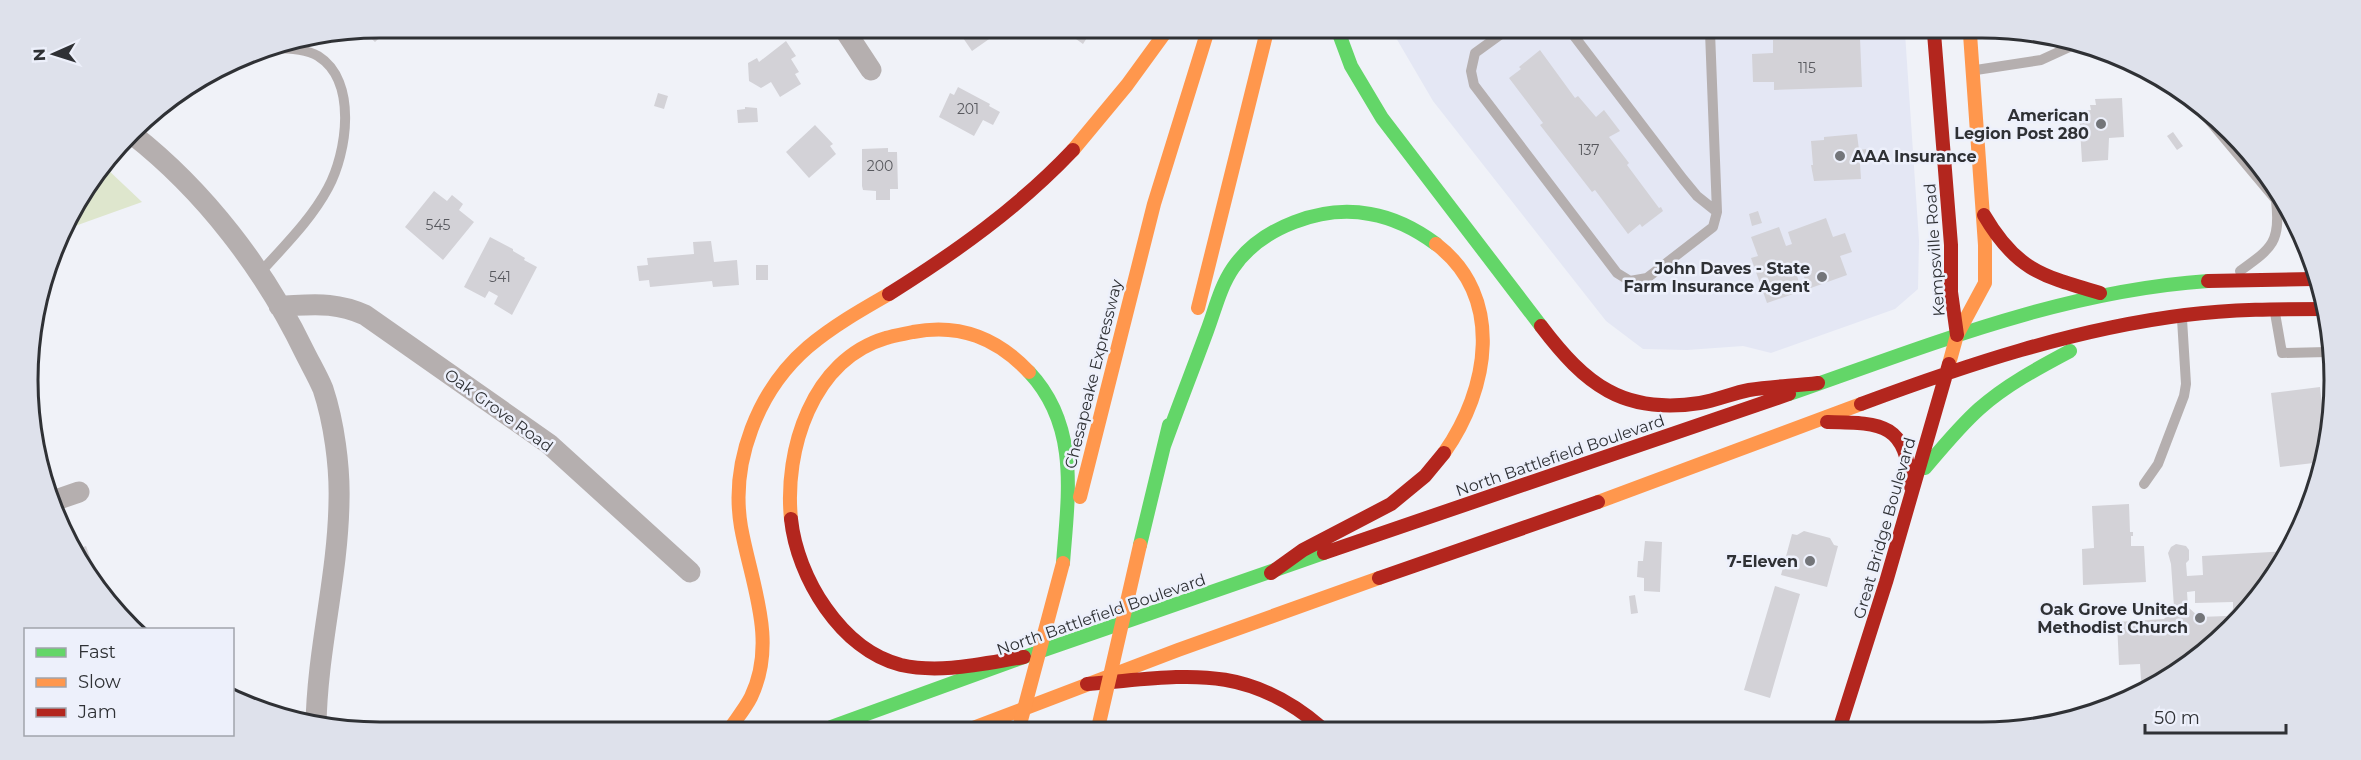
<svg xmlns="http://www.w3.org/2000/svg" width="2361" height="760" font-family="Montserrat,sans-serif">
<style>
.built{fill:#e4e7f4}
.green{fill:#dee6cd}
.building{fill:#d3d2d7;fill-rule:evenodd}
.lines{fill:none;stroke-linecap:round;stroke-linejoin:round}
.lane{stroke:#b5afaf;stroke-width:10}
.street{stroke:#b5afaf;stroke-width:21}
.fast{stroke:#63d668;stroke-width:14}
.slow{stroke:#ff974d;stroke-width:14}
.jam{stroke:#b3261e;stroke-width:14}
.slow-bridge{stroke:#ff974d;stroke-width:14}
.poi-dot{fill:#737579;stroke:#edf0fb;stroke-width:2}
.labels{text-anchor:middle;stroke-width:5;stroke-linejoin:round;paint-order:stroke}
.number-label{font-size:14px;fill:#58595e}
.poi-label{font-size:16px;font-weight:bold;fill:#2f3135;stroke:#edf0fb;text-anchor:end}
.street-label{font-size:16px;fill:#2f3135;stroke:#edf0fb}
.rim{fill:none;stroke:#2f3135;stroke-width:3}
</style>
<rect width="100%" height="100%" fill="#f0f2f8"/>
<path class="built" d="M1392,31l513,2 14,208 -1,48 -23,20 -124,44 -28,-7 -56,4 -44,-1 -37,-28 -173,-220z"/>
<path class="green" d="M106,168l36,34 -81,29 3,-7z"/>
<path class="building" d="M380,27h11l-16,15 -13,-12z
M634,28h32l-1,5 -5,2z
M971,29l31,1 -30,21 -11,-16z
M1082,30l8,3 -7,11 -7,-5z
M1860,38l2,49 -88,3v-8h-21l-1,-28 21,-1v-13z
M786,41l10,15 -5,3 8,13 -4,2 6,10 -21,13 -9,-15 -10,6 -12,-7 -1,-18 9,-5 2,4z
M1540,50l35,48 3,-2 18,21 8,-7 16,21 -11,6 20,26 -2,2 32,43 2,-1 2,4 -21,16 -2,-3 -12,10 -33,-44 -3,2 -52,-67 3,-2 -34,-45 12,-9 -2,-2z
M958,87l32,17 -1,2 11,6 -7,13 -10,-5 -9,16 -35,-19 11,-24 4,2z
M658,93l10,3 -4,13 -10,-3z
M2122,98l2,39 -15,1 -1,22 -26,2 -3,-51 12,-1 -1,-5h6l-1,-6z
M745,107l12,1 1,14 -20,1 -1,-13 8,-1z
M815,125l18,19 -3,2 6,8 -27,24 -23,-26z
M2173,132l10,14 -6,4 -10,-14z
M1857,134l2,16 7,-1 1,14h-7l1,16 -47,2 -3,-16h2l-2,-24 13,-1v-3z
M888,148v4h9l1,37h-8v11h-14v-9l-13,-1 -1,-4v-37z
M434,191l13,10 5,-6 11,9 -4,6 15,12 -31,38 -38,-33z
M1758,211l4,12 -10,3 -3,-12z
M1826,218l7,19 12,-4 7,19 -12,4 7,19 -39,14 -6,-18 -6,2 6,18 -35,12 -16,-45 7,-2 -7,-19 28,-10 7,19 6,-2 -4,-12z
M490,237l23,12v2l12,7 -1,2 13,7 -25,48 -18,-11 4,-8 -9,-5 -4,7 -21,-11z
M711,241l3,21 23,-2 2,25 -26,2 -1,-6 -62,6 -1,-7 -10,1 -2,-15 11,-1 -1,-7 47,-4 -1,-12z
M756,265h12v15h-12z
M2320,387l7,61 -5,14 -42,5 -9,-74z
M2129,504l1,28h3v4h-2v10h13l2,36 -63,3 -1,-36 12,-1 -2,-42z
M1804,531l26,7 4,7 4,1 -11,41 -46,-12 11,-41 5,1z
M1645,541l17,1 -2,50 -16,-1v-13l-7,-1 1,-16h5z
M2176,544l10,2 3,4v10l-3,3 1,13 16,-1 -1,-19 87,-5 -2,5 -73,89 -72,48 -2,-29 -21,1 -2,-43 47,-3 10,-12 -3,-43 -3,-11 3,-6zM2195,591v12l38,-1v7l-6,7 -28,1 -11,-10 -1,-15z
M86,546l14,39 -4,1 -9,-10 -12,-26z
M1775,586l25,8 -30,104 -26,-8z
M1635,595l3,18 -7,1 -2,-18z"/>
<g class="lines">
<path class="lane" d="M1504,32l-29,21 -4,18 3,14 143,188 13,8 17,-3 66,-51 4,-15 -7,-180
M1571,32l112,147 14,17 20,16
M1976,70l65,-10 35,-16
M2204,114l83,99
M144,119l14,-11
M2240,271c32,-23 41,-29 36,-70
M259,274c24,-27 52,-54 69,-86 19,-35 30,-107 -10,-132 -12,-7 -31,-8 -45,-8
M2275,313l7,40 45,-1
M2144,484l14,-20 26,-68 2,-12 -4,-65"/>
<path class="street" d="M844,29l27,41
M132,134c73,57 133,136 173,219 6,12 13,24 18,36 11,33 17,78 16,112 -1,76 -22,149 -23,225
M279,306c33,-1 55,-5 86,9l184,129 141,128
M53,501l26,-9"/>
<path class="fast" d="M1338,31l13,35 31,52 159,208
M1029,372c51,54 39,124 34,191
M1789,394c138,-48 272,-103 419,-113
M1164,446c14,-39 29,-77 43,-115 8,-21 13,-44 26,-63 28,-41 89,-63 137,-54 24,4 47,16 66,30
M1925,468c17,-20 34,-41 54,-59 27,-24 59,-41 91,-58
M1140,545l29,-120
M831,727l193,-70 300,-104"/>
<path class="slow" d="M1073,150l54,-65 40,-55
M1436,244c69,53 53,145 8,209
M1198,308l69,-277
M1949,364l8,-29 28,-52v-38l-15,-211
M1080,497l74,-293 54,-174
M1598,502l263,-98
M791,519c-7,-69 21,-159 95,-181 9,-3 18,-4 27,-6 47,-9 84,6 116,40
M731,727c7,-10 15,-20 20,-30 27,-56 0,-114 -10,-170 -11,-65 17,-137 67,-180 25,-21 53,-37 81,-53
M973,728l205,-78 201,-72"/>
<path class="jam" d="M1934,33l17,212v47l6,43
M1984,215c32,55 58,61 116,78
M2208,281l106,-2
M889,294c67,-42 129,-86 184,-144
M1541,326c44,58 82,89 159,77 17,-3 33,-10 49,-13 23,-4 46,-4 69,-7
M1861,404c105,-39 213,-75 324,-89 47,-6 94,-6 141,-6
M1827,422c57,1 79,1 84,65
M791,519c6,58 50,131 110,146 40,9 84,-2 123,-8
M1324,553l465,-159
M1271,573l32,-23 88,-46 34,-28 19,-23
M1379,578l219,-76
M1087,684c95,-7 156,-24 235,44
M1839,730l47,-148 63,-218"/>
<path class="slow-bridge" d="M1019,728l44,-165
M1098,728l42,-183"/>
</g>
<g class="poi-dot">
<circle cx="2101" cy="124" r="6"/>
<circle cx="1840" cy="156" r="6"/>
<circle cx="1822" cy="277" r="6"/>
<circle cx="1810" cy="561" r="6"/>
<circle cx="2200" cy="618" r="6"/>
</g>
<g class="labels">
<g class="number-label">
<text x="1807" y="73">115</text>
<text x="968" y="114">201</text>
<text x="1589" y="155">137</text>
<text x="880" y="171">200</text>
<text x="438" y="230">545</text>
<text x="500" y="282">541</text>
</g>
<g class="poi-label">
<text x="2089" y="121">American<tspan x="2089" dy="18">Legion Post 280</tspan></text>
<text x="1852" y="162" text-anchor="start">AAA Insurance</text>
<text x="1810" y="274">John Daves - State<tspan x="1810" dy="18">Farm Insurance Agent</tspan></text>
<text x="1798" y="567">7-Eleven</text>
<text x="2188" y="615">Oak Grove United<tspan x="2188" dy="18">Methodist Church</tspan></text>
</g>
<g class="street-label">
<text transform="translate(1934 250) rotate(-94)" y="6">Kempsville Road</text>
<text transform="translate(1093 374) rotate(-76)" y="6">Chesapeake Expressway</text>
<text transform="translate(499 410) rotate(36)" y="6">Oak Grove Road</text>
<text transform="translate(1560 455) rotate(-19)" y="6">North Battlefield Boulevard</text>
<text transform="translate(1884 528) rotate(-74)" y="6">Great Bridge Boulevard</text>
<text transform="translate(1101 614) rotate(-19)" y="6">North Battlefield Boulevard</text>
</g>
</g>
<path d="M0 0H2361V760H0ZM380 38H1982A342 342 0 0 1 2324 380V380A342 342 0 0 1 1982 722H380A342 342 0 0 1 38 380V380A342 342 0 0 1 380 38Z" fill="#dee1eb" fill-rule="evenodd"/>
<path class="rim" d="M380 38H1982A342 342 0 0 1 2324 380V380A342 342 0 0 1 1982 722H380A342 342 0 0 1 38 380V380A342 342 0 0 1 380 38Z"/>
<rect x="24" y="628" width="210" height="108" fill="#edf0fb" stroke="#a1a4ac" stroke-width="1.5"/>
<rect x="36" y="648" width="30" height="9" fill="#63d668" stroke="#a1a4ac" stroke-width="1.5"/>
<text x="78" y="658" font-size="18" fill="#2f3135">Fast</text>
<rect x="36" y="678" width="30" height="9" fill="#ff974d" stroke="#a1a4ac" stroke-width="1.5"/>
<text x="78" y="688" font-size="18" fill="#2f3135">Slow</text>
<rect x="36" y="708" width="30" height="9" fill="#b3261e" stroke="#a1a4ac" stroke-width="1.5"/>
<text x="78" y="718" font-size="18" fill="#2f3135">Jam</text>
<g transform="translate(54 54) rotate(267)" stroke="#edf0fb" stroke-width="4.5" paint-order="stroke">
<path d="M0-4.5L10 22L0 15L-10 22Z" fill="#2f3135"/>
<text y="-9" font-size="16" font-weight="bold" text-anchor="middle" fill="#2f3135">N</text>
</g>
<path d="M2145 724v9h141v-9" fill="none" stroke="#2f3135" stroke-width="3"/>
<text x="2154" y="724" font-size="18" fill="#2f3135" stroke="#edf0fb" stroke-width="4.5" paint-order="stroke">50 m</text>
</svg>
